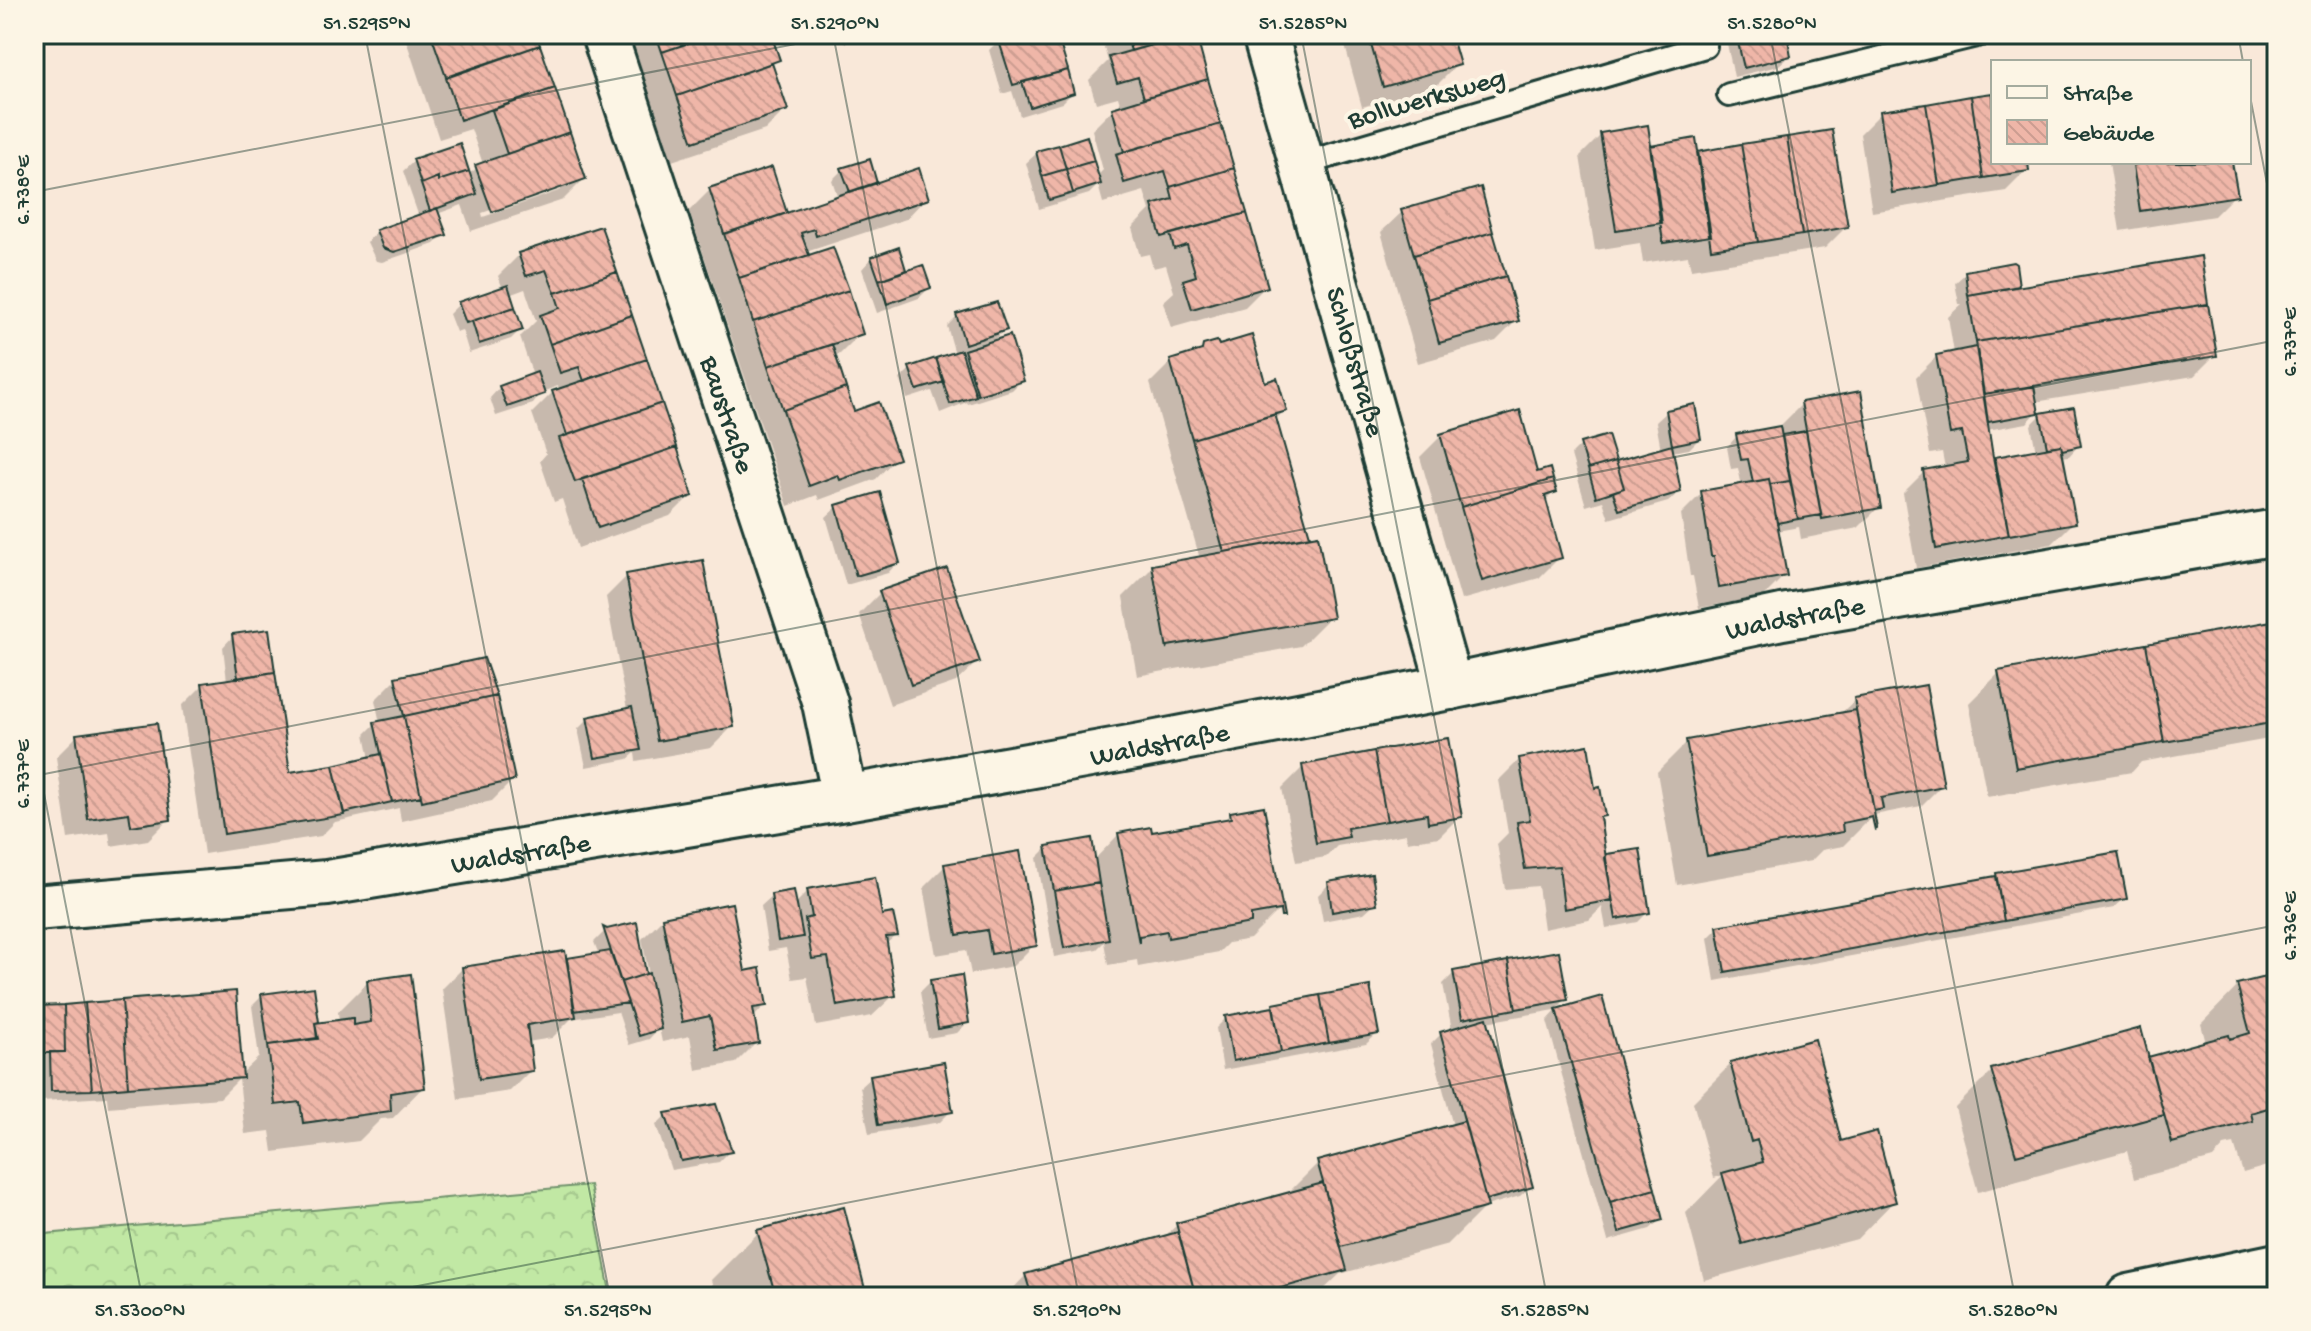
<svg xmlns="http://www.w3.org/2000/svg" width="2311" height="1331" font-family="'Gochi Hand',sans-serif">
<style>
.forest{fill:url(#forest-crowns);stroke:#70926c;stroke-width:2}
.shadow{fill:#0003;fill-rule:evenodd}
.building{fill:url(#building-back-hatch);stroke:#1f3d34;stroke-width:2}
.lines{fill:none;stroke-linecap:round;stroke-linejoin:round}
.service-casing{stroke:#1f3d34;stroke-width:28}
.minor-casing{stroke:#1f3d34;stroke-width:50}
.service{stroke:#fcf5e5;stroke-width:22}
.minor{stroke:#fcf5e5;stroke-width:44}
.ticks{fill:none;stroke:#1f3d34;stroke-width:2;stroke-opacity:0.45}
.labels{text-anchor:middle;stroke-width:8;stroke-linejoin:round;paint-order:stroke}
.street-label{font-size:28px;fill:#1f3d34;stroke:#fcf5e5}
.neatline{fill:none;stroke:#1f3d34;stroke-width:3}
.ticks-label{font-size:20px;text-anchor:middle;fill:#1f3d34}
</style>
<defs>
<pattern id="forest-crowns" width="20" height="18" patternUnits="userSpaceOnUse" patternTransform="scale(2)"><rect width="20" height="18" fill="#c1e8a4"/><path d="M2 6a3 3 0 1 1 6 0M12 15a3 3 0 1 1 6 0" fill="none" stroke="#a5c88e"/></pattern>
<pattern id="building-back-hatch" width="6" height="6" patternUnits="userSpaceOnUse" patternTransform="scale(2)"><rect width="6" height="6" fill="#efb6a8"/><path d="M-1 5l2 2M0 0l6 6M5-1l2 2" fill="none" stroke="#cc9d91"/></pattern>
</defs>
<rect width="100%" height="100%" fill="#f9e8d9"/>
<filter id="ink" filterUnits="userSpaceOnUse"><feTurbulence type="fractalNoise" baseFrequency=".0125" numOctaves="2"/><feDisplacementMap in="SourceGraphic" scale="16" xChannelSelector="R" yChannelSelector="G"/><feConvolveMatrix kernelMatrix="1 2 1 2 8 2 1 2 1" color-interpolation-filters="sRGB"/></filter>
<g filter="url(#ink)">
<path class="forest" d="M590,1185l21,112h-577v-62z"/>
<path class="shadow" d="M404,34h130l50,145 -21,21 -92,31 -9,-26 -25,9 7,20 -10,10 -52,18 -6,-1 -9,-19 10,-11 42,-14 -16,-46 11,-10 45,-15 10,28 14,-10 -12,-35 -32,10zM561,186v4l-78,27 -1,-4z
M628,34h141l9,25 -7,7 15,43 -21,21 -93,31z
M842,34h29l-26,9z
M1019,34h36l17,59 -10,10 -42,13 -8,-25 -10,3 -13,-44 10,-10z
M1100,34h93l73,252 -21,21 -74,21 -8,-26 11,-10 -8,-27 -13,3 -4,-14 -9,2 -8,-28 18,-18 -6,-19 -41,12 -5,-18 -9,9 -50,15 -13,-46 11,-10 60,23 6,-6 -11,-40 21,-21 8,-2 -3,-10 -22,6 -7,-23 19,-19z
M1339,34h110l9,30 -21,21 -75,22 -18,-65h-3z
M1573,34h21l-20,6z
M1725,34h60l4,22 -11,10 -44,11z
M1993,95v67h33l1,8 -21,21 -134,21 -12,-78 21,-21z
M1601,135l49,13 47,6 149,73 -21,21 -134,21 -3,-13 -45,7 -3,-20 -45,7 -15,-94z
M2109,162h121l5,33 -21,21 -94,15z
M771,170l15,45 52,-17 -6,-18 10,-10 84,28 -20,21 -100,33 55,81 -21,21 -7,2 20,57 43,45 -20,21 -57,21 -2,-5 -29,11 -99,-295 21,-21z
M1402,212l115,108 -21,21 -78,22 -37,-131z
M600,228l91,267 -21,21 -92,32 -16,-49 -8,3 -14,-41 6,-7 -14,-41 21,-21 7,-2 -2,-4 -16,6 -9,12 -37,12 -6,-18 10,-11 33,-11 -13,-39 16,-16 -11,-32 -16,6 12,34 -10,10 -42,14 -7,-23 -6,2 -7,-18 10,-10 44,-15 -5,-13 21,-21z
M897,249l8,24 24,15 -10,10 -42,15 -15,-44 10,-11z
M1966,273l51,12 -4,4 202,66 -21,21 -159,26 2,10 -10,11 -40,7 5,30 44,-8 -5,-27 10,-10 38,30 -10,11 -8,1 12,66 -21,21 -136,24 -13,-75 21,-21 21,-4 -3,-16 -12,2 -14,-77 21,-21 17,-3 -6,-36 14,-13h-3l-4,-21z
M957,316l47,14 -13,13 31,37 -10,10 -44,14 -1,-2 -27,11 -8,-22 -25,8 -7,-20 10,-10 45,-15 -8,-28z
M1204,347h15l45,37 21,26 -10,10 33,116 -4,4 27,76 -30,30 -164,30 -14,-79 30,-30 47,-8 -50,-176 21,-21 26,-8z
M1802,404l77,103 -21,21 -57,11 -2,-12 -22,4 8,44 -21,21 -65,12 -6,-32h-3l-9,-62 21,-21 40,-7 -4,-18 -7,1 -4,-22 10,-11 45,-8 -1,-3z
M1667,412l32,27 -10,10 -18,3 8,40 -11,10 -59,17 -6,-18 -17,5 -15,-51 10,-10 33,18 47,-13 -5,-28z
M1441,436l95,38 19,17 -11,11 16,55 -21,21 -78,22 -41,-143z
M837,507l61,55 -10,11 -42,12 -20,-68z
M34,550l3,21 -3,3z
M627,576l105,151 -21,21 -75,13 -1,-8 -7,6 -42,8 -8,-38 10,-10 39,-9 -21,-113z
M880,593l97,69 -21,20 -66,23 -31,-91z
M2277,622v113l-3,3 -133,24 -9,10 -145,25 -18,-94 30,-30z
M233,636l55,138 82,-15 -5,-25 10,-10 5,-1 -5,-23 21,-21 117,101 -21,21 -91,20 -2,-13 -64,14 -14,14 -117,18 -22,-148 21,-21 24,-4 -4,-34z
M1855,700l87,85 -21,21 -47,9 -31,31 -21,4 -11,11 -134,24 -20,-113 30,-30 152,-27z
M77,736l92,83 -21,21 -37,6 -2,-13 -41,6 -12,-82z
M1520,759l73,31 10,25 -5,5 6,40 44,52 -10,10 -32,6 -4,-21 -13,13 -45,9 -6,-43 -33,3 -8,-45 11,-11 -9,-53z
M1303,767l157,49 -21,21 -32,5 -1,-8 -69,12 -11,11 -30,5 -14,-74z
M1231,814l49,95 -30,30 -22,4 -9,9 -81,15 -1,-7 -29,5 -4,-23 -7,7 -43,8 -17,-99 10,-10 47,12 25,-26 32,1 72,-13z
M945,866l89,79 -21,21 -42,8 -5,-24 -30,5 -12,-68z
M1996,875l129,23 -11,10 -399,73 -7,-43 10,-10 274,-49z
M1329,884l46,19 -11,10 -41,8 -5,-26z
M808,891l72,26 16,18 -11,10 8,51 -21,20 -56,10 -9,-49 -15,2 -6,-31 -18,3 -7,-45 11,-10 23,8z
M663,918l81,55 21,32 -12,13 4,24 -21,21 -40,7 -6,-34 -28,6 -3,-14 -10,11 -20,6 -11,-33 -47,7 -19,19 -25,4 4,28 -21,21 -52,8 -16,-110 21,-21 102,-6 34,-7 -5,-13 11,-11 39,45 5,-1 -7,-36z
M1558,954l8,45 -11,11 -69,12 45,164 -11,10 -34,10 -38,38 -108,30 -24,23h-311l21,-22 138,-38 13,-12 109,-30 32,-32 135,-37 -22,-82 10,-10 11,-4 -9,-46 11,-11z
M2277,976v187l-34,10 -9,-29 -10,2 -11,12 -79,21 -7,-28 -149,41 -23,-84 37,-37 155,-11 59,-17 -5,-19 37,-38z
M931,981l36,42 -10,10 -29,5 -8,-46z
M368,982l55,105 -30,31 -12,1 -22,22 -86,11 -3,-21 -25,3 -6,-55 -19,19 -112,9 -1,-10 -65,4 -1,-28h-7v-65l206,67 19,-18 -7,-51 10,-10 51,29 26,-3 -1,-10z
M1274,1005l103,29 -11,10 -143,26 -7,-42 10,-10 43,-8z
M1557,1010l104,209 -11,10 -42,12 -61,-220z
M1731,1064l109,79 54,58 -37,38 -153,41 -18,-67 37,-38 -9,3 -21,-76z
M871,1077l80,34 -11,11 -71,12 -9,-47z
M666,1115l64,36 -11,11 -48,8 -15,-45z
M759,1232l106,65h-149l-5,-17z"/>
<path class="building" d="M431,34h105l4,11 -94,32z
M656,34h60l-54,18z
M716,34h55l9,26 -103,36 -15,-44z
M1012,34h45l11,36 -55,15 -15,-47z
M1126,34h64l-59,17z
M1190,34h6l12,45 -64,19 -6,-21 -21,6 -8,-26z
M1368,34h83l9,31 -77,22z
M1736,34h51l4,22 -47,12z
M540,45l15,43 -95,32 -14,-42z
M772,63l16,47 -95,32 -16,-46z
M1068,70l6,23 -44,14 -8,-25z
M1208,79l13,45 -97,28 -12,-44z
M555,88l15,44 -63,22 -15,-44z
M1993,93v69h35l1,9 -46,7 -12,-82z
M1971,96l12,82 -44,7 -13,-81z
M1926,104l13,81 -47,8 -12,-82z
M1221,124l13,44 -64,19 -5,-16 -41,12 -8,-29z
M1648,125l14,98 -46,7 -16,-97z
M1832,130l16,97 -46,8 -15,-98z
M570,132l16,47 -94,33 -17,-47z
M1087,136l7,25 -28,8 -7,-24z
M1787,137l15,98 -44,7 -17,-98z
M1696,138l15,98 -48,7 -13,-97z
M460,143l9,28 -31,10v-4l-17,7 -8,-25z
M1741,144l17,98 -47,7 -14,-97z
M1059,145l7,24 -24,7 -6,-25z
M870,159l7,24 -27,9 -9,-24z
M1094,161l7,23 -28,9 -7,-24z
M2151,162h81l6,34 -98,15 -7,-46z
M772,167l15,46 -63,21 -15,-46z
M919,168l10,31 -113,37 -2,-7 -13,4 8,22 -70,23 -15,-44z
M1234,168l13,45 -86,24 -9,-32 21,-6 -3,-12z
M1066,169l7,24 -24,7 -7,-24z
M469,171l8,23 -47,17 -9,-27 17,-7v4z
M1481,187l12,45 -79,23 -13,-45z
M437,208l10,27 -53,17 -11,-4 -7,-18z
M1247,213l21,74 -76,22 -9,-29 13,-4 -9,-31 -13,4 -4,-15z
M601,226l16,46 -62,21 -9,-23 -20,6 -8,-23z
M1493,232l13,44 -79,23 -13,-44z
M833,247l16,43 -96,32 -14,-44z
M899,247l7,23 -27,10 -8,-23z
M2201,256l7,48 -232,38 -8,-47z
M2013,262l3,2 3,22 -51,9 -3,-24z
M923,265l8,23 -44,16 -8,-24z
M617,272l15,43 -82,29 -10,-29 20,-7 -5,-15z
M1506,276l13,45 -80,22 -12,-44z
M508,285l7,22 -49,16 -8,-21z
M849,290l14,44 -95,32 -15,-44z
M997,302l10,28 -42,14 -9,-30z
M2208,304l9,52 -233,38 -8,-52z
M515,307l8,23 -44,14 -7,-23z
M632,315l15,44 -63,22 -5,-14 -19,6 -10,-29z
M1010,335l14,46 -46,14 -14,-45z
M1252,335l13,47 12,-4 10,33 -95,28 -22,-79 32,-10 1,-5 14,-4 2,4z
M832,344l14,44 -63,22 -15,-44z
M1976,347l17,110 16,78 -73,14 -13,-79 45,-8 -6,-30 -12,2 -14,-79z
M961,350l15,46 -26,8 -14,-46z
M936,358l8,24 -27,8 -8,-23z
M647,359l15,44 -95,32 -15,-44z
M537,372l8,22 -38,13 -8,-21z
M2034,386l5,27 -51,9 -4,-28z
M846,388l8,23 25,-9 20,57 -59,21 -2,-5 -29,11 -26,-76z
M1861,391l20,117 -59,11 -21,-117z
M662,403l15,44 -102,35 -16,-44z
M1695,404l6,35 -29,6 -6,-35z
M2074,407l7,39 -19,4 -1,-5 -14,2 -7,-34z
M1520,410l17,62 13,-4 3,11 -92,28 -21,-73z
M1275,414l35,122 -86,16 -32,-113z
M1780,426l10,55 -20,3 -1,-5 -16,3 -5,-23 -7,1 -5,-26z
M1806,431l15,84 -23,4 -16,-84z
M1608,435l8,26 -28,8 -8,-26z
M1672,445l9,47 -62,18 -6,-18 11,-4 -8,-27z
M2061,445l15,78 -67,12 -14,-78z
M677,447l16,49 -95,32 -16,-49z
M1616,461l8,27 -28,9 -8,-28z
M1553,479l4,13 -12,4 17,62 -80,23 -21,-74z
M1769,479l18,97 -68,12 -5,-32h-3l-10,-65z
M1790,481l8,38 -21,4 -7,-39z
M880,492l20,71 -44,13 -20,-71z
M1318,535l15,83 -165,28 -1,3 -15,-84z
M703,560l31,167 -77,14 -31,-167z
M947,568l33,94 -69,23 -32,-94z
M2277,620v102l-113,20 -18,-98z
M269,629l6,43 -37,6 -6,-44z
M2146,644l18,98 -148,26 -18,-97z
M484,658l13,38 -93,20 -9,-39z
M275,672l15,100 43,-7 11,50 -120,19 -22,-151z
M1926,685l18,101 -63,12 2,11 -9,2 -20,-113z
M497,696l18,84 -93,21 -18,-85z
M632,707l9,43 -46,8 -8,-41z
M1856,710l21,119 -2,1 -3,-13 -30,6 1,9 -136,24 -21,-116z
M404,716l17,80 -29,6 -18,-80z
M157,723l14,97 -40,6 -2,-13 -41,6 -12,-85z
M1448,738l14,79 -34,6 -1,-9 -40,7 -13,-70z
M1588,745l7,43 5,-1 5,29 -5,1 12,83 -48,9 -5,-43 -34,3 -8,-47 13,-2 -11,-62z
M1374,751l13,70 -40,7 2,9 -33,6 -14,-78z
M381,754l11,48 -48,11 -11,-48z
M1264,806l20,111h-3l-1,-7 -29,5v8l-83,15 -1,-7 -28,5v7l-21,-110 33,-6 1,5 79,-14 -1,-6z
M1092,838l7,45 -45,8 -8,-45z
M1640,849l10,64 -34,6 -11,-61 2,-4z
M1020,851l17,95 -46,8 -4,-24 -30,5 -13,-71z
M2118,852l9,47 -123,22 -8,-48z
M1372,874l5,30 -45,8 -4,-30z
M1996,876l8,45 -279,51 -8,-46z
M875,877l7,38 11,-2 5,23 -12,1 10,59 -59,10 -9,-49 -16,2 -7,-40 7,-2 -5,-28z
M1099,883l10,56 -45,9 -10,-57z
M794,890l9,47 -25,4 -7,-47z
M732,903l13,68 15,-3 7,38 -14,2 6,35 -42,7 -7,-34 -28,6 -20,-105z
M637,922l9,52 -25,8 -18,-55 4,2z
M565,951l11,66 -49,8 6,46 -54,8 -17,-112z
M610,951l18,52 -54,8 -7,-53z
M1559,951l9,49 -52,9 -8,-49z
M1508,961l8,48 -54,10 -9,-48z
M649,973l12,56 -22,7 -18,-54z
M411,974l14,114 -35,5 1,18 -88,12 -3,-21 -25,3 -7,-60 50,-6 -3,-16 38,-5v7l18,-3 -4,-42z
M2277,974v152l-6,-19 -20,6 2,8 -81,22 -24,-86 81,-22 1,4 20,-6 -13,-49z
M962,975l7,48 -31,6 -8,-49z
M1370,986l9,48 -50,9 -9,-48z
M314,987l5,35 -4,1 2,15 -49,7 -7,-51z
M236,991l7,87 -115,9 -6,-87z
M1320,995l9,48 -48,9 -8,-48z
M1602,996l53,193 -45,13 -54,-193z
M122,1000l6,87 -36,3 -7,-87z
M85,1003l7,87 -41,1 -1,-39h15l-1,-47z
M64,1005l1,47 -31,1v-47z
M1273,1007l8,45 -48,9 -8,-45z
M1487,1018l46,169 -47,13 -46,-168z
M2141,1028l23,87 -148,40 -25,-86z
M1815,1039l26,102 36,-10 19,71 -154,42 -20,-71 41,-11 -6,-22 -6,2 -21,-80z
M944,1062l9,50 -75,13 -8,-50z
M716,1104l16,48 -51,9 -16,-48z
M1464,1121l24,86 -147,40 -24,-86z
M1323,1183l24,87 -99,27h-52l-20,-74z
M1655,1189l8,31 -44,12 -9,-30z
M844,1207l23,90h-91l-19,-67z
M1178,1232l18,65h-164l-7,-23z"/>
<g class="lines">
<defs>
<path id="service" d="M1729,95l252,-61
M1302,164l403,-118"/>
<g id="minor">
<path id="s1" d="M604,34l221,669 20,95"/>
<path id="s2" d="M1265,34l185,653"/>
<path id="s3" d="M34,908l293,-25 518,-85 296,-52 309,-59 332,-70 495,-85"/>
<path d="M2129,1297l148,-31"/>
</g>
</defs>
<use href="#service" class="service-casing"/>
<use href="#minor" class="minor-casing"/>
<use href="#service" class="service"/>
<use href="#minor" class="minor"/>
</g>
</g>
<path class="ticks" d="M365,34l245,1263M833,34l246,1263M1301,34l246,1263M1770,34l245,1263M2238,34l5,28M2249,91l28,144M34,192l813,-158M34,742l108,555M34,776l2243,-436M361,1297l1916,-372"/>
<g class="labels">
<g class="street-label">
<text transform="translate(1426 96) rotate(-16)" y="10">Bollwerksweg</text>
<text dy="10" stroke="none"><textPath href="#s2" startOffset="340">Schloßstraße</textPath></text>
<text dy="10" stroke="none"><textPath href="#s1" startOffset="400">Baustraße</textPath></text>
<text dy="10" stroke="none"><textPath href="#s3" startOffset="1786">Waldstraße</textPath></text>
<text dy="10" stroke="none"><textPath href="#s3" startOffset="1138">Waldstraße</textPath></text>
<text dy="10" stroke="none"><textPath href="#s3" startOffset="490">Waldstraße</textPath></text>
</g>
</g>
<rect width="2311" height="1331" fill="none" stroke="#fcf5e5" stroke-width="88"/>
<rect x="1991" y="60" width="260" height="104" fill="#fcf5e5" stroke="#a4ab9e" stroke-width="2"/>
<rect x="2007" y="86" width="40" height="12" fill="#fcf5e5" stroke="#a4ab9e" stroke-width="2"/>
<text x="2063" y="100" font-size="24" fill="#1f3d34">Straße</text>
<rect x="2007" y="120" width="40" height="24" fill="url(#building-back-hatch)" stroke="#a4ab9e" stroke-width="2"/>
<text x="2063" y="140" font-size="24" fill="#1f3d34">Gebäude</text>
<rect x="44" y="44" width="2223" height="1243" class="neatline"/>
<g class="ticks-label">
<text x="367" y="29">51.5295°N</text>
<text x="835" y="29">51.5290°N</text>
<text x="1303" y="29">51.5285°N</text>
<text x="1772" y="29">51.5280°N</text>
<text transform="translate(22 190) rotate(-90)" y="7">6.738°E</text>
<text transform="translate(2289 342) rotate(-90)" y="7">6.737°E</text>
<text transform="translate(22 774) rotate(-90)" y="7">6.737°E</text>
<text transform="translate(2289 926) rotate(-90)" y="7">6.736°E</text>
<text x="140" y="1316">51.5300°N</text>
<text x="608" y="1316">51.5295°N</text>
<text x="1077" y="1316">51.5290°N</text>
<text x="1545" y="1316">51.5285°N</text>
<text x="2013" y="1316">51.5280°N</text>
</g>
</svg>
